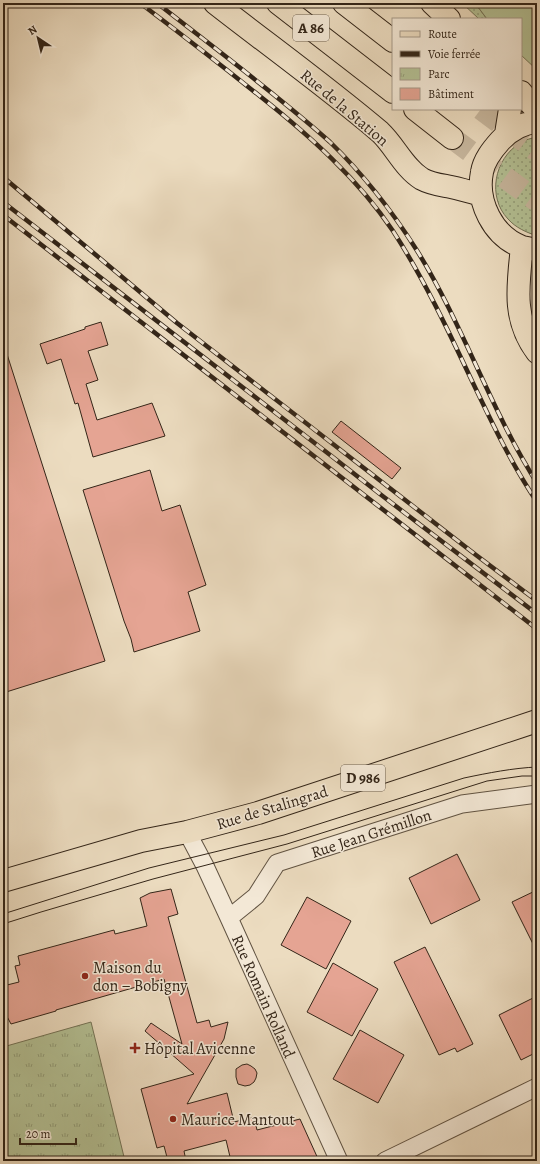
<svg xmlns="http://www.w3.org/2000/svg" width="540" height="1164" font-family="Alegreya,serif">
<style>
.grass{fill:url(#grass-dots);stroke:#747356}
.park{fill:url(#park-tufts);stroke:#747356}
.pitch{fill:#b4c195;stroke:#747356}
.building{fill:#e5a493;stroke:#332518}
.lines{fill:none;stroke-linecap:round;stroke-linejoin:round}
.highway-tunnel{stroke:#c7b79e;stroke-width:22;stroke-dasharray:22 11;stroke-linecap:butt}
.street-casing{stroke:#615342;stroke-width:19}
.primary-casing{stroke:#332518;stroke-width:24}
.highway-casing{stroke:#332518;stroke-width:24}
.street{stroke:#f3e8d6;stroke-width:17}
.primary{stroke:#ecdcc0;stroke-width:22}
.highway{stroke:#ecdcc0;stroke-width:22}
.tram{stroke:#332518;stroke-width:1}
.rail-casing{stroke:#332518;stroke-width:4.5}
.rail{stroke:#f3e8d6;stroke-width:3;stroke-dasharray:9;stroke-linecap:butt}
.poi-dot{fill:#8f2418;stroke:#f3e8d6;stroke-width:1.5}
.labels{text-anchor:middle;stroke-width:3;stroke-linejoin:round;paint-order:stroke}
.shield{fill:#f3e8d6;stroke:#6d6051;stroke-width:1}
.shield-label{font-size:15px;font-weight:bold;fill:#332518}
.street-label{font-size:16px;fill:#332518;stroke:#f3e8d6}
.poi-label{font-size:16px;fill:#332518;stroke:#f3e8d6;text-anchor:start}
</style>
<defs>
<pattern id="grass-dots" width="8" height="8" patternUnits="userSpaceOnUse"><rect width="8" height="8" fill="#b4c195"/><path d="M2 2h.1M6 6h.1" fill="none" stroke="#939d79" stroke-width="1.8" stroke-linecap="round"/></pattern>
<pattern id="park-tufts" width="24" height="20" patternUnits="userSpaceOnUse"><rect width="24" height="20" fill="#b4c195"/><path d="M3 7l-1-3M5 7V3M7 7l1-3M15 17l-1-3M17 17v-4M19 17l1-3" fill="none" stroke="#939d79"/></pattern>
</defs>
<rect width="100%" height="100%" fill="#ecdcc0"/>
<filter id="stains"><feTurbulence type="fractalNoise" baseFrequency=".005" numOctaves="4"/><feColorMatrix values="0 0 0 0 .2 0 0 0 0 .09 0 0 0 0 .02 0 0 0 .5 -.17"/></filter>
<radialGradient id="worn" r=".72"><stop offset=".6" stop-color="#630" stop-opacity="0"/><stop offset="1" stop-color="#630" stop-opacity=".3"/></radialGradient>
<path class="grass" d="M462,3h13l12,16h-8z
M537,137v99c-11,-4 -21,-8 -29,-17 -21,-22 -14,-60 12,-76 4,-3 12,-5 17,-6z"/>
<path class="park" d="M91,1022l34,139h-122v-114z"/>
<path class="pitch" d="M475,3h62v67l-16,-15v-36h-34z"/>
<path class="building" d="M101,322l7,23 -20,6 10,29 -12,4 11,36 55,-17 13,33 -72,21 -15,-54 -3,1 -14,-45 -14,5 -7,-20 45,-15v-2z
M6,351l99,310 -102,32v-341z
M341,421l60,47 -9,11 -60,-47z
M150,470l12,41 18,-6 26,80 -18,7 12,39 -66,21 -3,-13 -7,-18 -41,-131z
M457,854l23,46 -49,24 -22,-46z
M171,889l7,25 -10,3 29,106 12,-3 2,7 17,-5 -4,17 -37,65 40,-11 7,29 20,-5 3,13 43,-11 19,42h-88l-5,-21 -42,11 2,10h-18l-4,-15 -7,2 -16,-59 53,-15 -49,-43 6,-8 31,21 -18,-65 -108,31v1l-45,13 -8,-15v-23l16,-4 -4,-16 5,-1 -2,-9 96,-26 1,4 32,-8 -7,-28 10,-5z
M537,890v62l-25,-50z
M307,897l44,24 -25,48 -45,-24z
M425,947l48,97 -16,8 -2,-4 -16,7 -45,-93z
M333,963l45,26 -26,47 -45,-24z
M537,996v56l-16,8 -22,-45z
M360,1030l44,25 -26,48 -45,-24z
M247,1064l4,2 4,3 2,4 -1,5 -2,4 -4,3 -5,1 -7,-2 -2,-7v-8l6,-4z"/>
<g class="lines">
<path class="highway-tunnel" d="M481,109l56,42
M452,138l85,63"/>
<defs>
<path id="street" d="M187,832l18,34 24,52 110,243
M229,918l27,-22 21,-33 185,-59 75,-10
M385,1161l152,-74"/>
<path id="primary" d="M215,3c55,43 112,84 165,129 15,14 24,36 42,47 9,5 19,6 29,8 10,2 20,5 30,8
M432,3l17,16
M521,92l16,19
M537,122c-15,1 -27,8 -37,19 -8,9 -16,19 -18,31 -6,30 11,64 40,75 5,1 10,2 15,3
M506,134l4,-25
M522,247c-4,38 -10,72 15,105
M3,881l138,-40 46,-9 71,-19 279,-92"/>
<path id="highway" d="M278,3l115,89
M344,3l49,38
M415,109l37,29"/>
</defs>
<use href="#street" class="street-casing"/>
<use href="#primary" class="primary-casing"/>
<use href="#highway" class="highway-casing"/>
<use href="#street" class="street"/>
<use href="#primary" class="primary"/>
<use href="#highway" class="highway"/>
<path class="tram" d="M3,914l146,-46 135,-33 180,-57c24,-5 49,-10 73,-11
M3,924l38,-12 112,-33 134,-35 200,-63 35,-5h15"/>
<defs>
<path id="rail" d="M140,3c41,31 81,62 121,94 49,39 97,82 132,134 31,48 55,99 79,150 20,42 39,82 65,121
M157,3c37,29 74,57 111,87 21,17 42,34 62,52 33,32 62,69 86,107 47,75 74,160 121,234
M3,177l174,146 299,232 61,46
M3,202l331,256 46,36 157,120
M3,215l534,414"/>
</defs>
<use href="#rail" class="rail-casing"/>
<use href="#rail" class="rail"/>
</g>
<g class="poi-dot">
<circle cx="85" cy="976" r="4"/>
<path d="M133 1042h4v4h4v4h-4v4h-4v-4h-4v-4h4z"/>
<circle cx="173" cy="1119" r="4"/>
</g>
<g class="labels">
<g class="shield">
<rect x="293" y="15" width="36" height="26" rx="3"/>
<rect x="341" y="765" width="44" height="26" rx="3"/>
</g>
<g class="shield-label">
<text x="311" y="33">A 86</text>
<text x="363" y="783">D 986</text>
</g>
<g class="street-label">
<text transform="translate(345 107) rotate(40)" y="6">Rue de la Station</text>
<text transform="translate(272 807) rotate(-17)" y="6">Rue de Stalingrad</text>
<text transform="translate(371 833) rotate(-18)" y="6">Rue Jean Grémillon</text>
<text transform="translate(264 996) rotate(66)" y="6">Rue Romain Rolland</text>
</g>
<g class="poi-label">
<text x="93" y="973">Maison du<tspan x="93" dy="18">don – Bobigny</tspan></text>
<text x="144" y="1054">Hôpital Avicenne</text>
<text x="181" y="1125">Maurice Mantout</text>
</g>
</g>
<rect width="540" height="1164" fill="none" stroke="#ecdcc0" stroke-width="16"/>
<rect x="4" y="4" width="532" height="1156" fill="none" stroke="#332518" stroke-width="2"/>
<rect x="8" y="8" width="524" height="1148" fill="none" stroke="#332518"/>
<rect x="392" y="18" width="130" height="92" fill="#f3e8d6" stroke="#a69a8a"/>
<rect x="400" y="31" width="20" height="6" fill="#ecdcc0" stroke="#a69a8a"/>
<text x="428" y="38" font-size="12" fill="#332518">Route</text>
<rect x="400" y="51" width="20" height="6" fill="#332518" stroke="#a69a8a"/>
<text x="428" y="58" font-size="12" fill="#332518">Voie ferrée</text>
<rect x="400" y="68" width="20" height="12" fill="url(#park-tufts)" stroke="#a69a8a"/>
<text x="428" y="78" font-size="12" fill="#332518">Parc</text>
<rect x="400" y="88" width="20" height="12" fill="#e5a493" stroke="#a69a8a"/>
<text x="428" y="98" font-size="12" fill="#332518">Bâtiment</text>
<g transform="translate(38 38) rotate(325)" stroke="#f3e8d6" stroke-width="3" paint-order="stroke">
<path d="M0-3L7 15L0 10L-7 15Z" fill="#332518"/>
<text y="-6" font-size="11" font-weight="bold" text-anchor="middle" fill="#332518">N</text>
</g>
<path d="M20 1138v6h56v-6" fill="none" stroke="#332518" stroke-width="2"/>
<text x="26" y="1138" font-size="12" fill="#332518" stroke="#f3e8d6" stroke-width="3" paint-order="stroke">20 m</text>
<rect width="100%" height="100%" filter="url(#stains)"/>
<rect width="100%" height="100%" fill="url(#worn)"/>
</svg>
